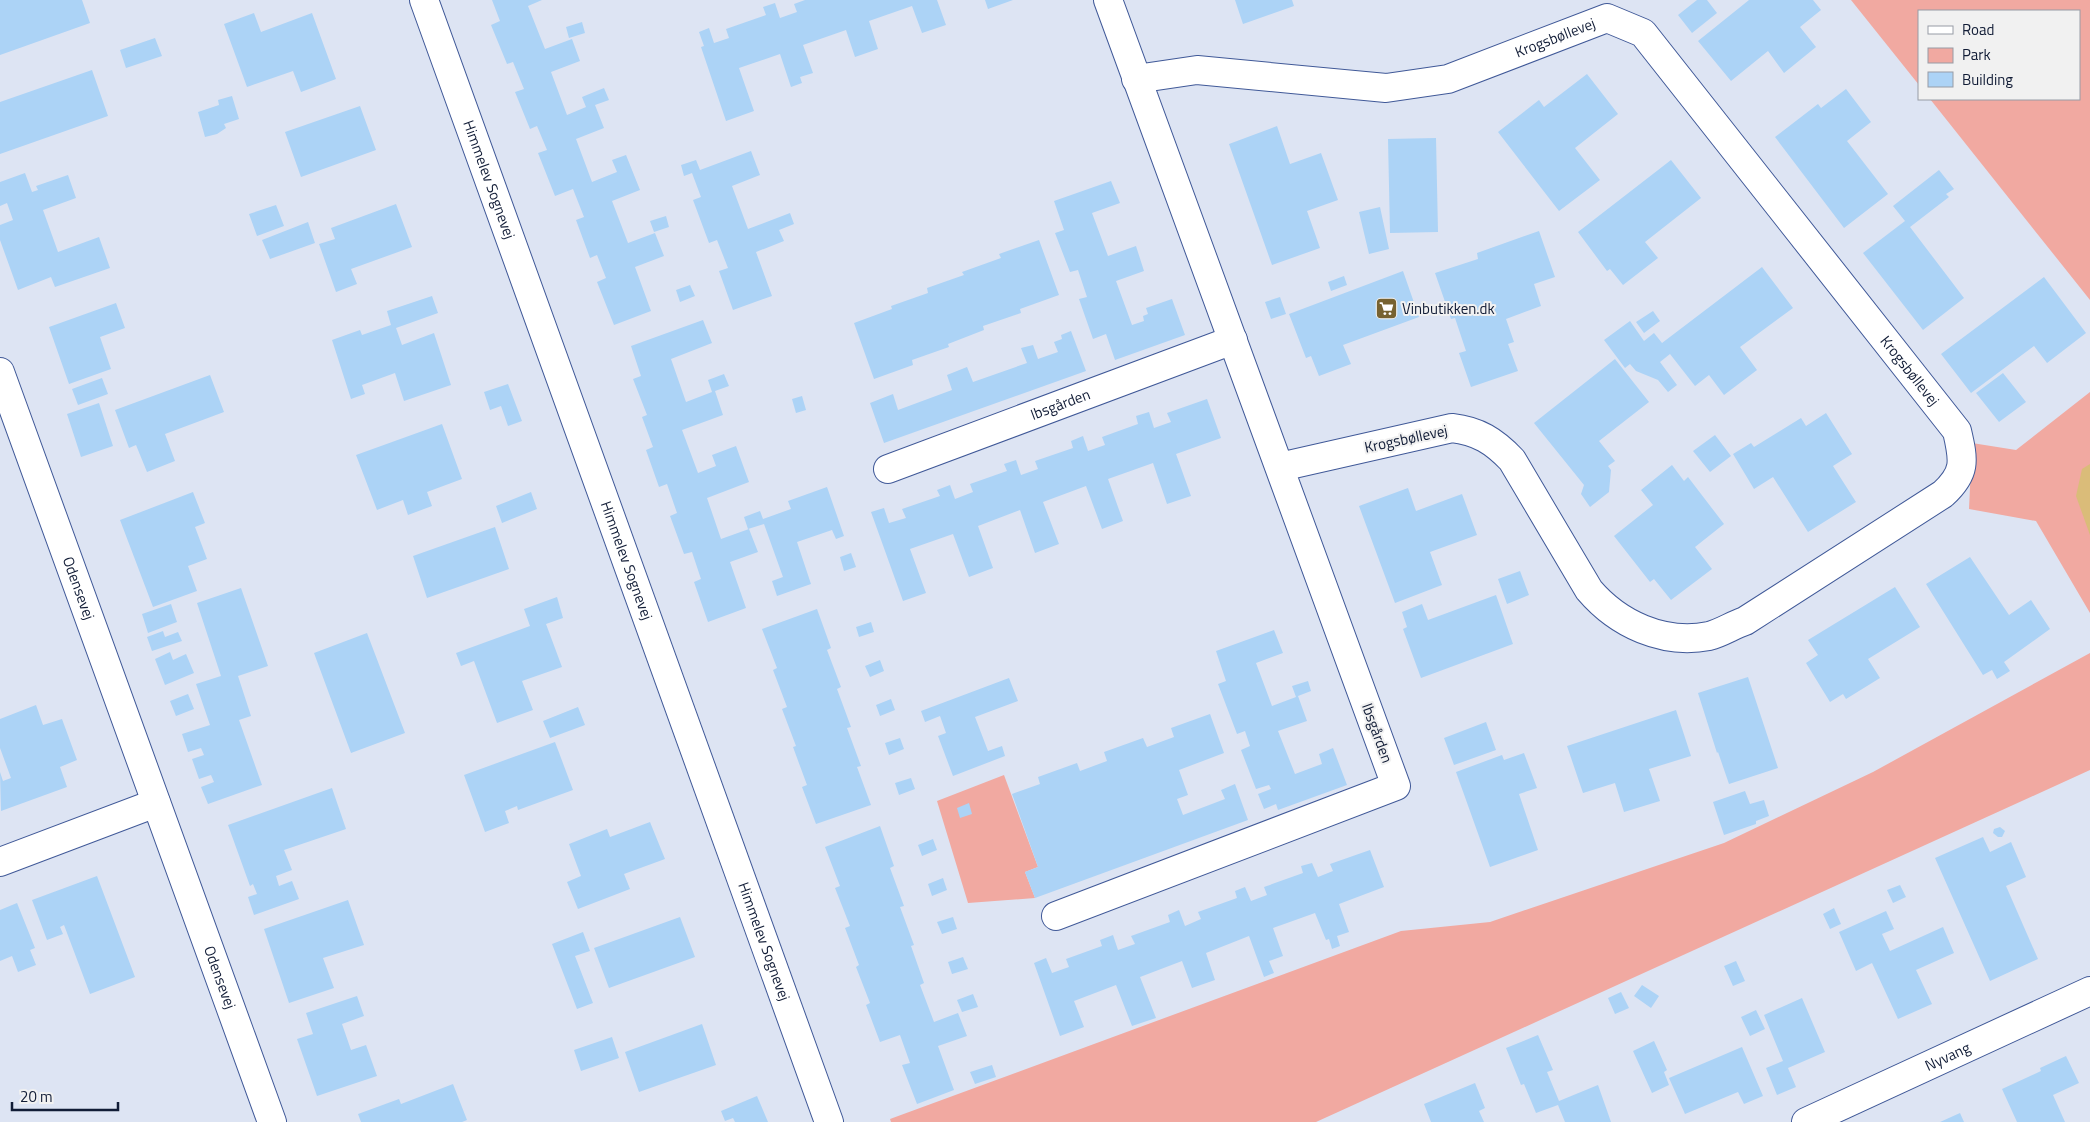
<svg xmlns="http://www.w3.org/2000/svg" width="2090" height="1122" font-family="'Titillium Web',sans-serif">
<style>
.green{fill:#f1a9a1}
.water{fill:#dabc79}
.building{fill:#acd3f6}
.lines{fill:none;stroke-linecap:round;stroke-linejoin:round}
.minor-casing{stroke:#405998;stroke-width:30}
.tertiary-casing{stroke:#405998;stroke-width:30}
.minor{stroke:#fff;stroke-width:28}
.tertiary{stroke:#fff;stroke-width:28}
.labels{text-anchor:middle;stroke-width:4;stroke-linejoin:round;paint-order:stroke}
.street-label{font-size:15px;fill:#111c36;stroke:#f1f1f1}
.poi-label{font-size:15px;fill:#111c36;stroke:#f1f1f1;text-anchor:start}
</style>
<rect width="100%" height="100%" fill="#dde4f3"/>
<path class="green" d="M1851,0h239v300l-160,-201h149v-88h-160v74z
M2090,392v221l-54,-92 -67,-12 3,-66 44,7z
M2090,653v117l-774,352h-425l-1,-3 511,-188 89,-9 234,-79 149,-71z
M1004,775l34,92 -13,5 10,26 -67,5 -31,-102z"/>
<path class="water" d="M2090,464v71l-14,-39 6,-27z"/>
<path class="building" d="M0,0h82l8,23 -90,32z
M492,0h50l-14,6 17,43 27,-10 8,22 -29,11 16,43 19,-8 -4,-10 22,-9 5,12 -14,5 9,23 -28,11 16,43 25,-10 -5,-12 14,-5 14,35 -28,11 16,42 27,-10 9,23 -29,11 16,44 -37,14 -17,-43 9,-4 -9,-23 -7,3 -14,-38 8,-3 -11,-28 -18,7 -17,-43 9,-3 -10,-24 -7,3 -15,-37 9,-3 -11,-27 -6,2 -16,-39 9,-4z
M805,0h132l9,25 -24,8 -10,-27 -43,15 9,28 -23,8 -9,-27 -43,15 10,28 -13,4 2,6 -11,4 -11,-33 -41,14 15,43 -28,10 -25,-74 3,-1 -5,-14 10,-4 5,15 15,-5 -3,-9 40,-14 -3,-8 12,-4 5,15 17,-6 -3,-8z
M985,0h28l-25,9z
M1235,0h57l2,6 -51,18z
M1697,0h10l10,13 -25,20 -14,-18z
M1749,0h64l8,10 -21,17 16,20 -32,26 -16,-22 -37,30 -33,-40z
M254,13l7,19 51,-19 24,66 -35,13 -8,-21 -46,16 -23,-63z
M582,22l3,11 -16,5 -3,-11z
M155,38l7,18 -36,12 -6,-18z
M92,70l16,46 -108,38v-52z
M1587,74l31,40 -43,34 25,32 -41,31 -61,-79 41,-32 5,7z
M1846,89l25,33 -24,19 41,53 -44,34 -69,-91 43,-33 3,4z
M232,96l7,23 -15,5 2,4 -9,6 -12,3 -7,-25 21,-7 -1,-5z
M360,106l16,44 -75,27 -16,-45z
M1277,126l13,38 31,-11 17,47 -31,11 13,37 -48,17 -43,-121z
M1436,138l2,94 -48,1 -2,-94z
M751,151l9,24 -28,11 16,43 42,-16 4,11 -15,6 5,11 -28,11 16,44 -39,14 -14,-39 9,-3 -11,-28 -8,3 -16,-43 8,-3 -9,-24 -8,3 -3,-11 15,-5 4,10z
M1671,160l30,38 -56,44 13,16 -35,27 -13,-16 -3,2 -29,-39z
M1939,170l15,19 -8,5 3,3 -39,30 54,71 -41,32 -60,-77 42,-32 -12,-15z
M25,173l7,19 6,-2 -2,-4 32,-11 8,23 -33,12 15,42 41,-15 11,31 -55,19 -4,-10 -33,13 -18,-50v-15l13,-5 -6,-17 -7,3v-24z
M1111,181l9,22 -28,10 16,43 28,-10 8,25 -28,10 16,44 12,-4 -1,-5 5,-2 -2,-6 26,-9 13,36 -70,25 -9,-26 -13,5 -14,-40 8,-2 -9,-27 -8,2 -15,-39 9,-3 -10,-29z
M396,204l16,43 -61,22 6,15 -21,8 -17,-48 16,-5 -4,-11z
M276,205l8,21 -27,10 -8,-22z
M1380,207l9,42 -20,5 -10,-42z
M666,216l3,11 -15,5 -4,-11z
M308,222l7,21 -45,16 -8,-19z
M1539,231l16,46 -21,7 7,22 -35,13 8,23 -6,2 10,27 -47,16 -12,-34 7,-2 -11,-33 -4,1 -16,-46 43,-14 -1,-6z
M1039,240l20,55 -39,14 1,4 -38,13 1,4 -36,14 1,3 -37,13 1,5 -39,14 -20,-56 38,-14 -1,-3 37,-13 -1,-5 37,-13 -2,-3 39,-14 -2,-4z
M1762,267l31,41 -53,39 17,23 -33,25 -15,-20 -14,11 -25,-32 -10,8 17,23 -9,7 -10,-12 -22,-9 -6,-7 -5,4 -21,-28 26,-19 14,20 10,-8 8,10z
M1403,271l16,46 -76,28 8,19 -32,12 -8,-20 -5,2 -17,-44z
M1344,276l3,9 -16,6 -3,-9z
M2044,277l42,56 -39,30 -13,-17 -63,47 -30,-39z
M690,285l5,11 -15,6 -4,-12z
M432,296l6,17 -42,15 6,17 32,-12 17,52 -47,16 -9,-28 -33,12 3,9 -14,5 -19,-59 28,-10 2,5 29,-10 -4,-14z
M1280,297l6,17 -15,5 -6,-17z
M116,303l9,25 -25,9 11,32 -42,15 -20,-57z
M1653,311l7,10 -16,12 -8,-11z
M703,320l9,23 -41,16 15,43 26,-10 -4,-12 16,-6 5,12 -14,5 8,24 -41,15 16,43 18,-7 -4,-11 24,-9 13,36 -42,16 14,41 28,-10 9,23 -28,10 16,46 -38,14 -14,-40 7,-3 -9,-27 -8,2 -14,-38 7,-3 -10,-29 -8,3 -13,-37 7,-3 -11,-30 5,-2 -14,-36 8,-3 -10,-30z
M1071,331l15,40 -202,72 -14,-40 23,-9 5,16 54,-20 -5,-15 20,-8 6,15 54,-19 -6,-15 12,-3 5,14 20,-7 -4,-10 8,-3 -1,-4z
M1615,359l34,43 -50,39 16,20 -7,5 3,4 -2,22 -19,15 -9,-13 3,-9 -50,-62z
M2003,373l23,29 -27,20 -23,-29z
M210,375l14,37 -59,22 10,27 -28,11 -11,-27 -7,3 -14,-38z
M102,378l6,16 -30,11 -6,-16z
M508,384l14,37 -14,5 -7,-20 -11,4 -6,-18z
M802,396l4,14 -10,3 -4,-14z
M1207,399l14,39 -45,16 15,42 -24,8 -14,-41 -45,16 15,42 -21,8 -16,-43 -43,16 16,42 -24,9 -15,-43 -42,16 15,42 -24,9 -16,-43 -43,15 16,44 -23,8 -32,-89 13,-4 5,15 17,-5 -4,-9 38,-13 -3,-6 13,-5 5,14 18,-7 -3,-8 37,-13 -3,-7 12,-4 5,15 17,-6 -3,-8 38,-13 -2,-7 12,-5 5,15 17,-6 -3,-8 36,-13 -2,-8 13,-4 5,16 17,-6 -4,-9z
M99,403l14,43 -32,11 -14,-43z
M1826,413l26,41 -19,12 23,36 -48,30 -35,-55 -19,12 -21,-35 18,-11 3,4 47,-29 5,8z
M442,424l20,55 -35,13 5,14 -24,9 -5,-15 -26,10 -21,-55z
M1715,435l16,21 -21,16 -17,-21z
M1672,465l12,16 4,-4 36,47 -29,23 17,22 -41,31 -17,-21 -4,3 -36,-46 39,-31 -12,-15z
M827,487l17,49 -8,3 -4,-9 -35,12 14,42 -34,12 -5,-15 11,-4 -19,-53 -16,5 -4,-12 16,-6 3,8 28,-10 -3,-8z
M1408,488l8,23 46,-17 15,41 -47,17 12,33 -47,18 -36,-97z
M193,492l12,31 -10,4 12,32 -19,7 9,25 -44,16 -33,-87z
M531,492l6,17 -35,14 -6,-17z
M495,527l14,42 -82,29 -14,-42z
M851,553l5,14 -12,4 -4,-14z
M1970,557l39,58 22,-15 19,29 -46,33 6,9 -13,8 -5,-9 -9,5 -57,-91z
M1520,571l9,24 -22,9 -9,-25z
M1895,587l25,40 -52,32 12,19 -34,21 -3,-5 -13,8 -24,-39 12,-8 -10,-15z
M241,588l27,78 -30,10 13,40 -12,4 23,65 -54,19 -7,-17 13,-5 -3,-7 -12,4 -7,-20 12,-4 -3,-7 -13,4 -6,-18 28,-9 -14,-41 25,-8 -24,-73z
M1496,595l17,49 -92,34 -18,-49 4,-2 -5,-15 20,-8 6,16z
M557,597l6,21 -17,6 16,43 -40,14 11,29 -36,13 -23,-62 -13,5 -5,-13 74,-27 -6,-17z
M171,604l6,18 -29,11 -6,-19z
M817,609l14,39 -4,2 14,37 -4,2 14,38 -4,1 14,38 -4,1 14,38 -55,19 -14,-37 5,-2 -14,-38 3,-1 -14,-37 5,-2 -14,-37 4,-2 -15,-39z
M871,622l3,10 -15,5 -3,-10z
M1274,630l9,23 -27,10 16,43 24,-9 -4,-11 16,-5 3,10 -13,5 9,25 -29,10 17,43 27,-10 -3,-10 14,-6 14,37 -69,25 -2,-6 -12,5 -6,-15 13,-5 -2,-4 -13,4 -15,-39 9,-4 -5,-15 -8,3 -19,-50 8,-3 -10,-30z
M163,631l2,6 13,-5 4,9 -30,10 -5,-14z
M367,633l38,100 -54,20 -37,-100z
M170,652l3,8 13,-6 8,19 -29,12 -10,-26z
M880,660l4,11 -14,6 -5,-11z
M1748,677l30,91 -49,16 -11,-32 -1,1 -19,-60z
M1009,678l9,23 -43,16 13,34 14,-5 3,10 -52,20 -15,-40 8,-3 -6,-17 -15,6 -4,-11z
M188,694l6,15 -18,7 -6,-15z
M891,699l4,11 -15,6 -4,-11z
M36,705l7,20 19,-6 15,41 -17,7 7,20 -66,24 -1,-39 3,9 8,-3 -11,-30v-29z
M578,707l7,18 -35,13 -7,-17z
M1676,710l15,46 -42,13 11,32 -36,11 -9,-29 -32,10 -16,-47z
M1210,714l14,39 -45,17 9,25 -11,4 6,16 42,-16 -4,-9 14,-6 13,36 -213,78 -10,-26 13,-5 -26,-73 28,-10 -2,-7 39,-14 3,8 27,-10 -3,-9 39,-14 4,9 27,-10 -3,-9z
M1486,722l10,28 -42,15 -10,-27z
M900,738l4,11 -15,6 -4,-12z
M555,742l18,48 -55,20 -1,-4 -12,5 4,12 -24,9 -21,-57z
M1524,753l13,35 -18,6 19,56 -48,17 -34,-95 46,-17 2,5z
M911,778l4,11 -16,6 -4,-12z
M332,788l14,41 -62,21 8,20 -16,6 3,10 13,-5 7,18 -45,16 -6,-18 9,-3 -4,-10 -3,2 -22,-61z
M1745,791l5,13 14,-4 5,16 -13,5v3l-32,11 -11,-33z
M969,803l3,11 -12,4 -3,-10z
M650,822l15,37 -41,15 6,15 -52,20 -11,-27 14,-6 -12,-32 38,-15 3,8z
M880,826l14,40 -4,2 14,38 -4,1 14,38 -3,1 13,37 -4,2 14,37 24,-9 9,23 -29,10 16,44 -37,14 -15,-39 8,-2 -10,-28 -20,7 -14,-37 4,-2 -14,-36 3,-2 -14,-37 5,-2 -15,-38 5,-2 -15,-39z
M2000,827l5,4 -3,6h-4l-5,-4 1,-4z
M1983,837l7,15 21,-10 15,35 -20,9 32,73 -48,22 -55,-123z
M933,839l4,11 -15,6 -4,-11z
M1370,850l14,37 -45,17 10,28 -12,4 3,10 -8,3 -3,-10 -3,1 -11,-27 -42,15 10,28 -14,5 5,12 -10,4 -15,-41 -43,17 9,27 -23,8 -10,-27 -42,16 16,41 -24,8 -16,-41 -42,16 10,26 -24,9 -26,-73 12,-5 6,15 17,-6 -3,-8 36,-13 -2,-6 13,-5 5,15 17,-6 -4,-8 39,-14 -2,-7 11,-5 6,16 16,-7 -3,-7 39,-14 -2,-7 10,-4 6,14 16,-6 -3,-8 39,-14 -2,-7 11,-3 6,14 15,-6 -3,-7z
M97,876l38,101 -45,17 -26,-69 -4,2 3,7 -16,6 -15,-40z
M943,878l4,12 -15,6 -4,-12z
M1900,885l6,12 -13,6 -6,-13z
M348,900l16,45 -41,13 11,30 -45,15 -25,-74z
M17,903l18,45 -5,2 6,15 -18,7 -6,-16 -12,5v-51z
M1834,908l7,16 -11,5 -7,-15z
M1886,911l8,18 -12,5 8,17 53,-24 11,26 -38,17 16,34 -34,15 -26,-56 -16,8 -17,-39z
M680,917l15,40 -86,31 -15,-40z
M953,917l4,12 -15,5 -5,-12z
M583,932l7,19 -15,5 18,47 -16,6 -25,-65z
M963,957l5,12 -16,5 -4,-12z
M1736,961l9,20 -12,5 -9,-20z
M1642,985l17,11 -8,12 -17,-12z
M1621,992l8,16 -14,6 -7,-16z
M973,994l5,13 -16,5 -5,-12z
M357,996l7,20 -22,8 9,26 15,-5 11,31 -60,20 -20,-57 16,-5 -7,-21z
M1802,998l23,54 -37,16 8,19 -19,8 -11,-27 17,-7 -19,-46z
M1756,1010l9,19 -15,7 -9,-19z
M702,1024l14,41 -77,27 -14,-40z
M1538,1035l15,35 -6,2 12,29 39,-16 13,37h-46l-7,-17 -22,8 -12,-29 -3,1 -15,-37z
M612,1037l7,21 -38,13 -7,-21z
M1654,1041l13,29 -3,2 5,13 -17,8 -19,-42z
M1742,1047l21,49 -19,8 -6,-12 -53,22 -16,-36z
M2066,1056l13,27 -26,12 12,27h-48l-15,-33 39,-18 -1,-3z
M992,1065l4,12 -21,7 -5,-12z
M1475,1083l10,25 -6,3 5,11h-53l-7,-18z
M453,1084l14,36 -5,2h-101l-3,-8 41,-15 2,5z
M757,1096l11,26h-33l-2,-4 -8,3 -4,-10z
M1960,1113l4,9h-24z"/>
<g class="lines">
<defs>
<g id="minor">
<path id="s1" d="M1136,79l61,-9 189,18 62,-9 159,-61 36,15 314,398c7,30 9,42 -14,63l-198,127c-12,4 -24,12 -36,15 -46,9 -91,-12 -120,-46l-77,-130c-18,-19 -34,-29 -60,-32l-172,39"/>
<path id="s2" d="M0,372l272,750"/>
<path id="s3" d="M888,469l345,-129"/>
<path d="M0,862l156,-59"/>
<path d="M1056,916l340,-130 -288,-786"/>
<path id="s4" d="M1806,1122l284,-131"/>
</g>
<g id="tertiary">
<path id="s5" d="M424,0l405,1122"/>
</g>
</defs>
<use href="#minor" class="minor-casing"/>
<use href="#tertiary" class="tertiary-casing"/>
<use href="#minor" class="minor"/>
<use href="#tertiary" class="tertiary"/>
</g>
<defs>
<symbol id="supermarket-square" viewBox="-11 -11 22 22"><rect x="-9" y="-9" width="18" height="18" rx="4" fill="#776231" stroke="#f1f1f1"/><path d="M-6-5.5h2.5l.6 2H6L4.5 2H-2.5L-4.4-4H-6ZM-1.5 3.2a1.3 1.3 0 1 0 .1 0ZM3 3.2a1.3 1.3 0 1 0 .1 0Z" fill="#fff"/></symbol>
</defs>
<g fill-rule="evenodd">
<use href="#supermarket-square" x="1374" y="296" width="25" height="25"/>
</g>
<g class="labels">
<g class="street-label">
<text dy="5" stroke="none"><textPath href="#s1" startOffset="429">Krogsbøllevej</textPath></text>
<text dy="5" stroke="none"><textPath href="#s5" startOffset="191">Himmelev Sognevej</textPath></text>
<text dy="5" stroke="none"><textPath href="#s1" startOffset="954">Krogsbøllevej</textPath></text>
<text dy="5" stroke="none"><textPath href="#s3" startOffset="184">Ibsgården</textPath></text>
<text transform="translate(1406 439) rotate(-12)" y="5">Krogsbøllevej</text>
<text dy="5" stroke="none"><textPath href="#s5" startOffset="596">Himmelev Sognevej</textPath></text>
<text dy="5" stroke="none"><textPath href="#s2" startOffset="230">Odensevej</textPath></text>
<text transform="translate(1377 733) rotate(70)" y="5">Ibsgården</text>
<text dy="5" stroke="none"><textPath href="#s5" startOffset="1001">Himmelev Sognevej</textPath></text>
<text dy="5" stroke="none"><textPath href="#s2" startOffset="644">Odensevej</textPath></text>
<text dy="5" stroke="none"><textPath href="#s4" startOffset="156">Nyvang</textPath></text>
</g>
<g class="poi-label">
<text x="1402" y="314">Vinbutikken.dk</text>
</g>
</g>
<rect x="1918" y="10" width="162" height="90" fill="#f1f1f1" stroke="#979ca6"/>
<rect x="1928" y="26" width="25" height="8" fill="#ffffff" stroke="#979ca6"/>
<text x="1962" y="35" font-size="15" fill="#111c36">Road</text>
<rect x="1928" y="48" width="25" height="15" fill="#f1a9a1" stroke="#979ca6"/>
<text x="1962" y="60" font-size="15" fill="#111c36">Park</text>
<rect x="1928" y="72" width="25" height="15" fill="#acd3f6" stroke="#979ca6"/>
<text x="1962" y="85" font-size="15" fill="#111c36">Building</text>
<path d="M12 1102v8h106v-8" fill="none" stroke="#111c36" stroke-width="2.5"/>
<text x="20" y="1102" font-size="15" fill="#111c36" stroke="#f1f1f1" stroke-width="4" paint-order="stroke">20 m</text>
</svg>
